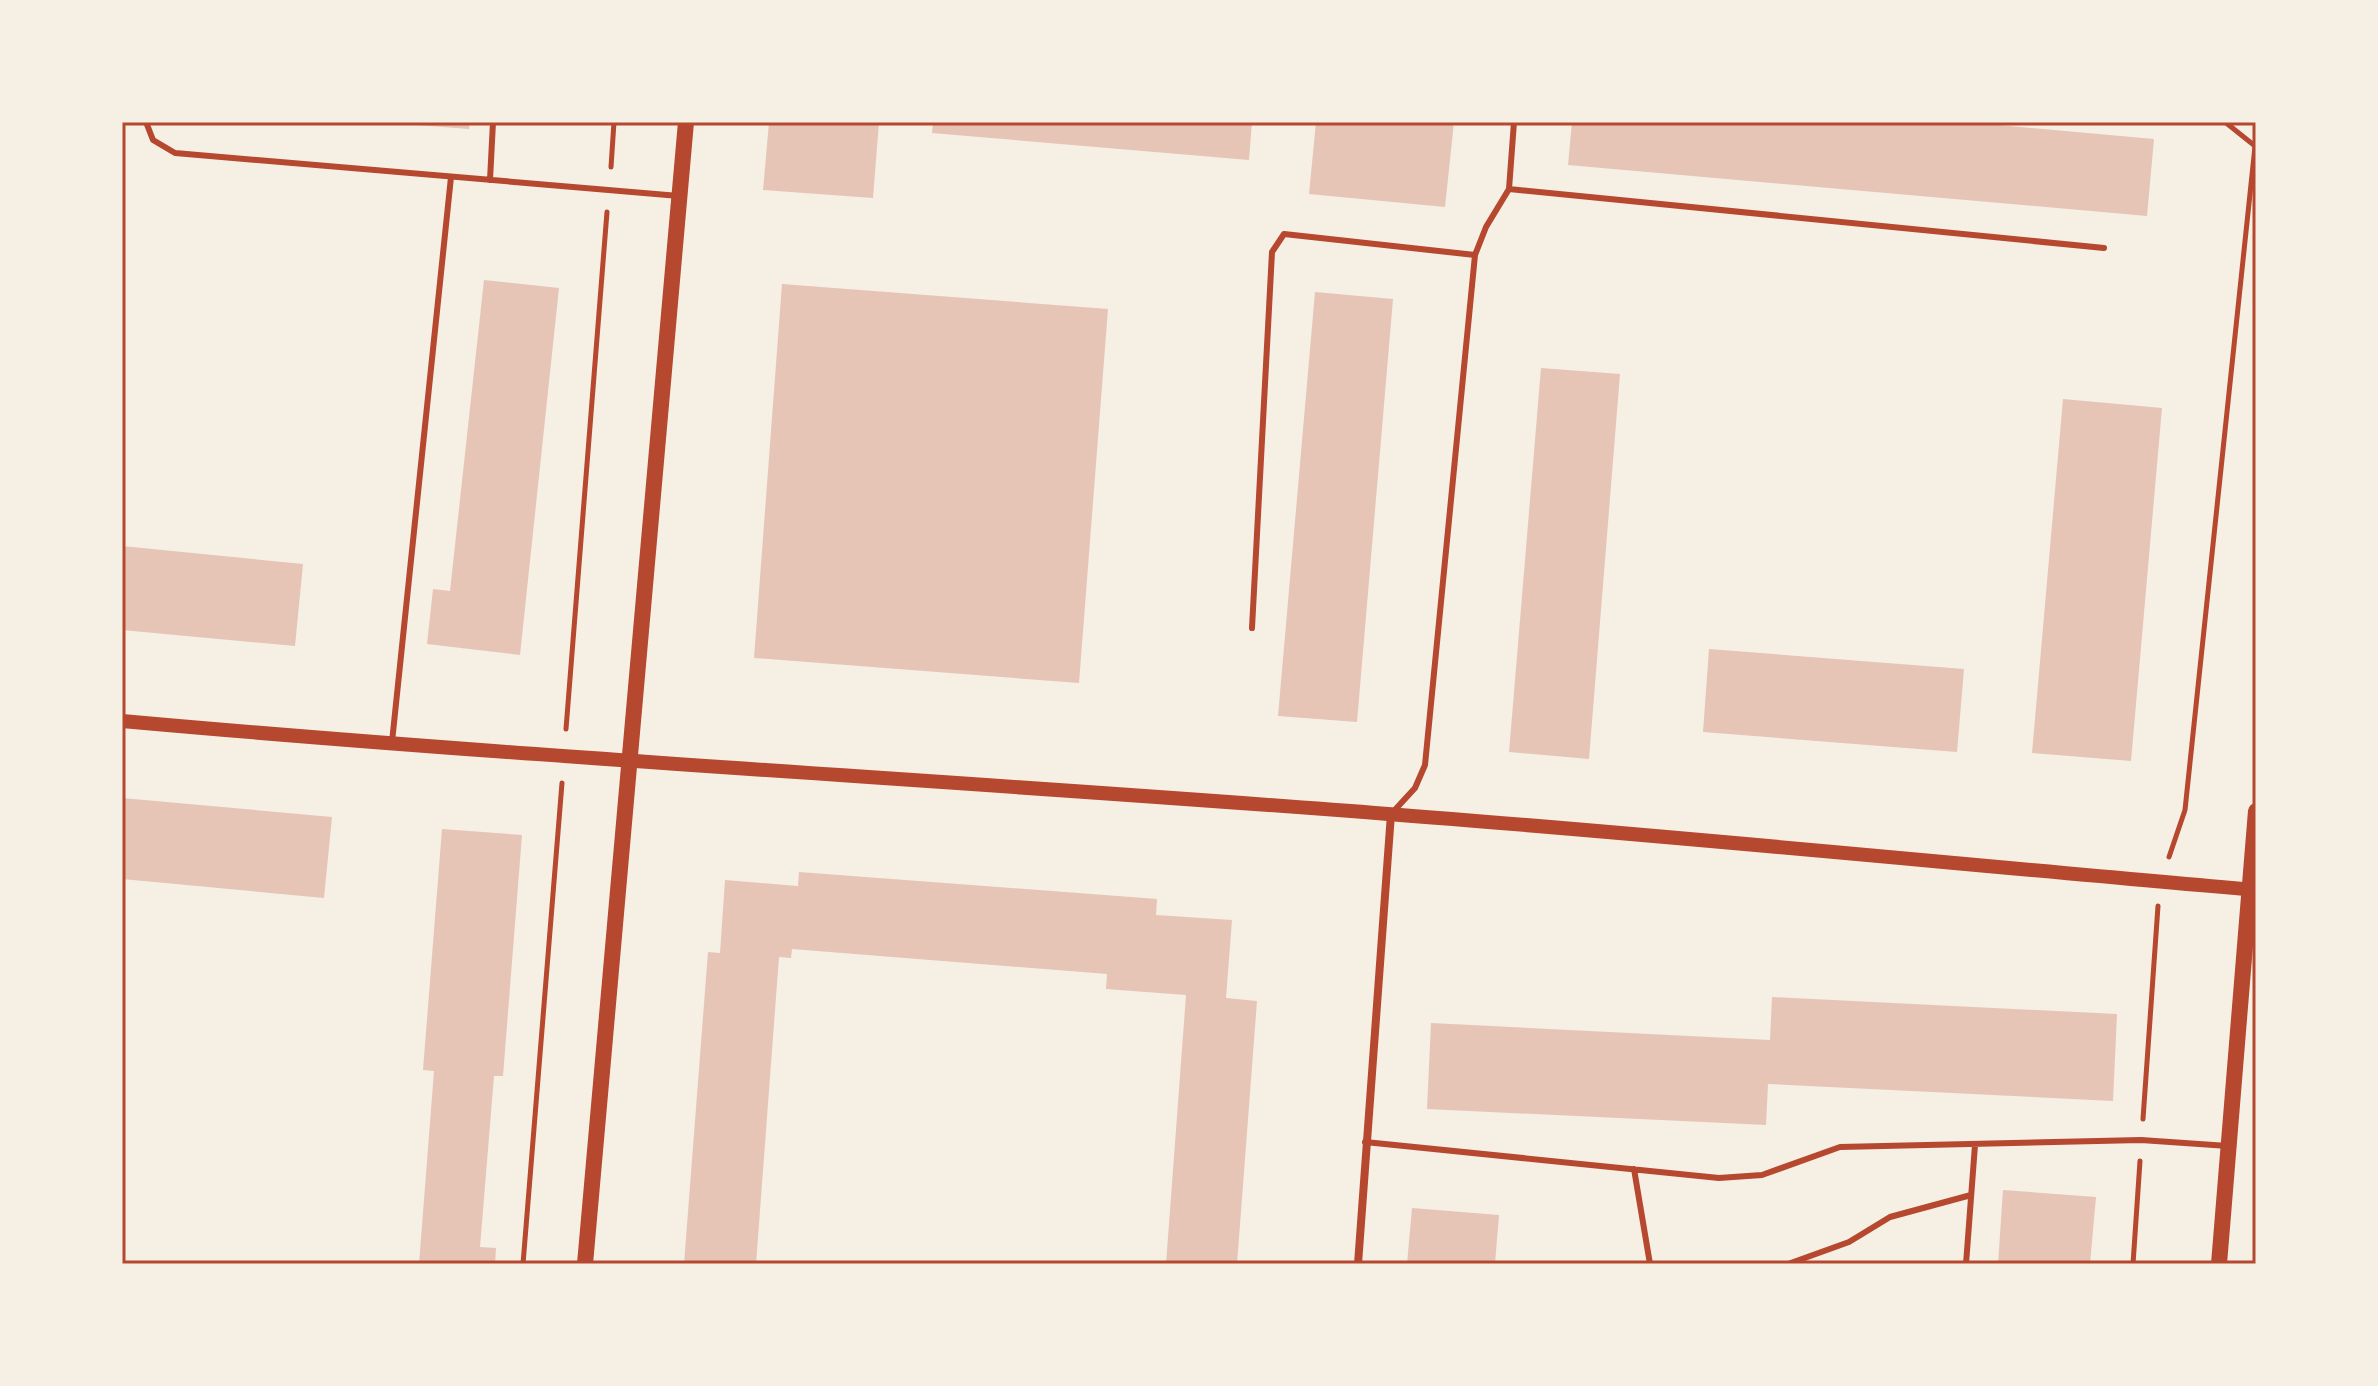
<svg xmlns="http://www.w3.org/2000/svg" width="2378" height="1386" font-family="'Exo 2',sans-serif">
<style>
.building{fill:#e6c5b7}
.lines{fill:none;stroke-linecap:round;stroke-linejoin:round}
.path{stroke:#b5482f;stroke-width:5}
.service{stroke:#b5482f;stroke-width:6}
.minor{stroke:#b5482f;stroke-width:8}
.tertiary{stroke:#b5482f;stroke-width:14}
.secondary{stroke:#b5482f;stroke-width:16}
.neatline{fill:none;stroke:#b5482f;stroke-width:3}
</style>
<rect width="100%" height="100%" fill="#f6efe4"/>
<path class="building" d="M403,122h67l-1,7 -66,-5z
M769,122h110l-6,76 -110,-8z
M933,122h319l-3,38 -317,-27z
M1316,122h138l-9,85 -136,-13z
M1572,122h392l190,17 -7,77 -579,-51z
M484,280l75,8 -39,367 -93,-11 6,-55 17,2z
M782,284l326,25 -29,374 -325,-25z
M1315,292l78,7 -36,423 -79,-6z
M1541,368l79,6 -31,385 -80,-7z
M2063,399l99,9 -31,353 -99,-8z
M122,546l181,18 -8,82 -173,-16z
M1709,649l255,20 -7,83 -254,-20z
M122,798l210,19 -8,81 -202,-19z
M442,829l80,6 -19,241h-9l-14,171 16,1 -1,16h-76l15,-193 -11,-1z
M799,872l358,27 -1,16 76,5 -6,78 31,3 -20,263h-71l20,-269 -80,-6 1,-15 -315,-25 -1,9 -12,-1 -23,307h-72l24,-312 12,1 5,-73 73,6z
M1772,997l345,17 -4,87 -345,-17 -2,41 -339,-16 4,-86 339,17z
M2003,1190l93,7 -6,67h-92z
M1412,1208l87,7 -4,49h-88z"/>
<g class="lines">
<path class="path" d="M2225,122l30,24
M611,167l3,-45
M566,729l41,-517
M2169,857l16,-47 71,-673
M2143,1119l15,-213
M523,1264l39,-481
M2133,1264l7,-103"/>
<path class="service" d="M146,122l7,18 22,13 504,43
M490,180l3,-58
M1509,189l595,59
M1252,628l20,-376 12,-18 191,21
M392,742l59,-565
M1392,813l23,-25 10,-23 50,-510 11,-28 23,-38 5,-67
M1365,1142l354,36 43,-3 78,-28 301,-7 87,6
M1634,1169l16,95
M1788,1264l61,-22 41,-25 81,-22
M1966,1264l9,-119"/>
<path class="minor" d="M1358,1264l33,-450"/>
<path class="tertiary" d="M122,721c422,38 844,60 1266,93 290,22 579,51 868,76"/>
<path class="secondary" d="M585,1264l101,-1142
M2219,1264l37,-453"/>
</g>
<rect width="2378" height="1386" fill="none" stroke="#f6efe4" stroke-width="248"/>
<rect x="124" y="124" width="2130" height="1138" class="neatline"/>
</svg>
